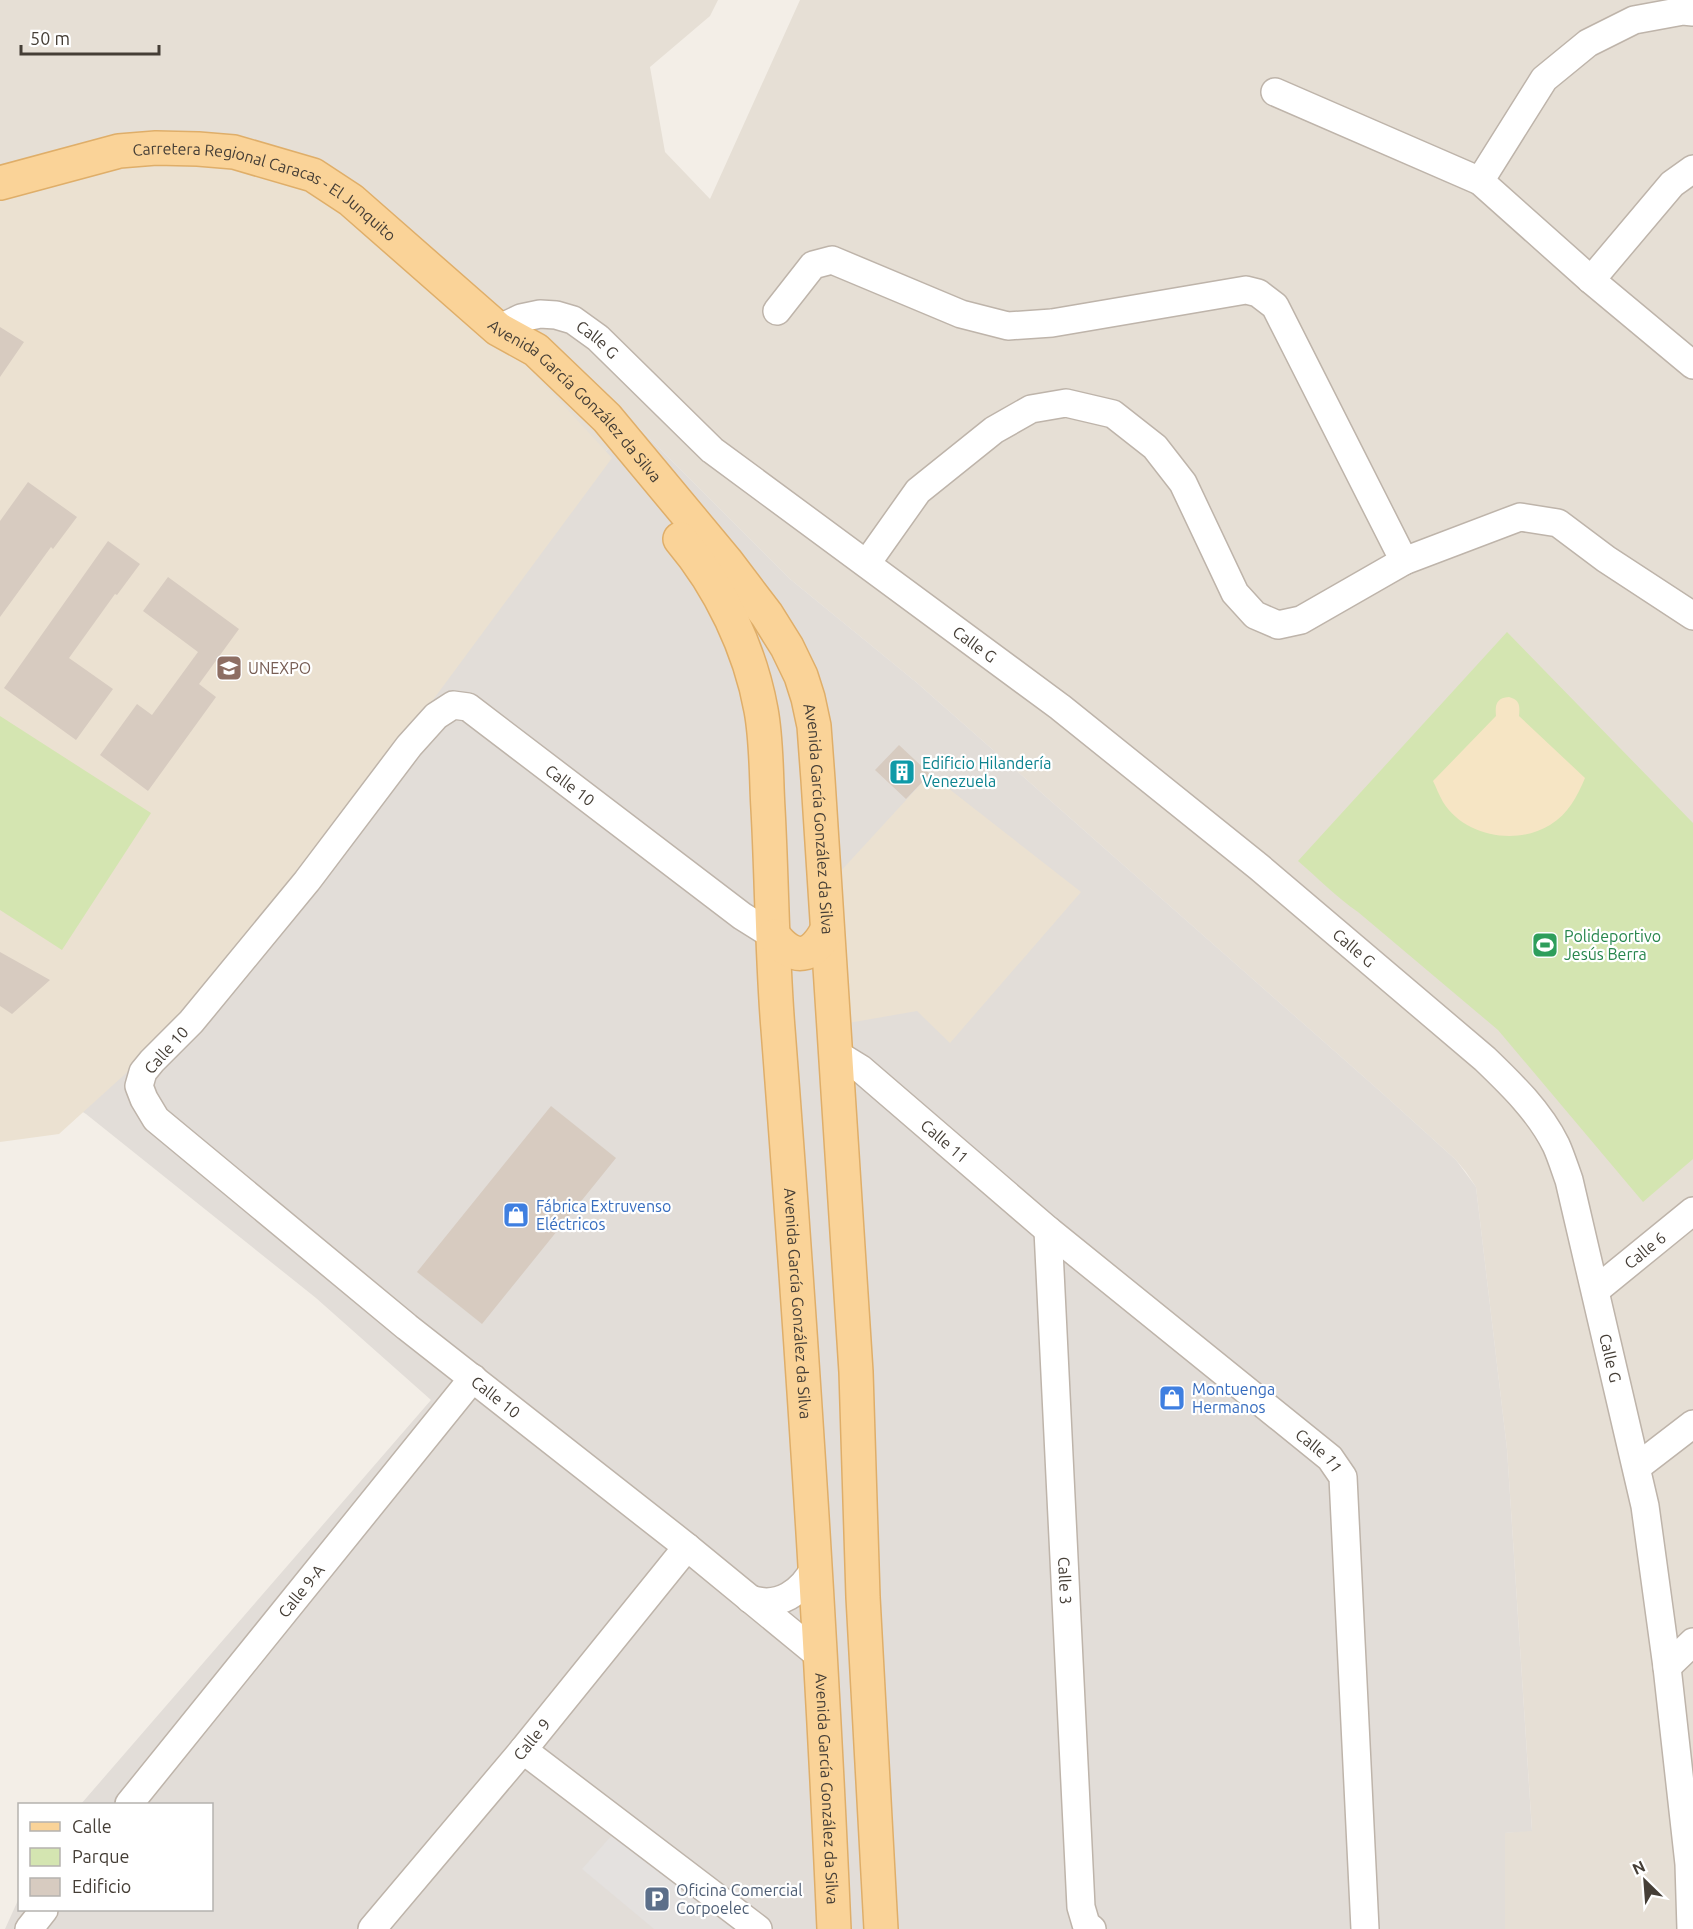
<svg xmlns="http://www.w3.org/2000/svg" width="1693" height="1929" font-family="Ubuntu,sans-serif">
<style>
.residential{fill:#e6dfd5}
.industrial{fill:#e2ddd8}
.education{fill:#ebe1d1}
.green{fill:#d4e5b1}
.sand{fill:#f6e5c4}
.parking{fill:#e4e1df}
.building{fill:#d7cbc0}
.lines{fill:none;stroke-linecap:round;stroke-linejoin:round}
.minor-casing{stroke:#beb4aa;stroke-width:30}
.major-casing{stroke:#dfae69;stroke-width:36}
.minor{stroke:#fff;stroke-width:27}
.major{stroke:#fad398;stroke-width:33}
.labels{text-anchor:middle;stroke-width:4.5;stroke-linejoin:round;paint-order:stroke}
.street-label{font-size:16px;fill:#453e36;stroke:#fff}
.education-label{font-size:16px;fill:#785e54;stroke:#fff;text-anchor:start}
.culture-label{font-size:16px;fill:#0d838f;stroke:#fff;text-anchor:start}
.leisure-label{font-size:16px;fill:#27864d;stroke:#fff;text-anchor:start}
.shop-label{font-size:16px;fill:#366cbe;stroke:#fff;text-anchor:start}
.service-label{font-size:16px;fill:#4e5e75;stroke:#fff;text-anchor:start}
</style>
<rect width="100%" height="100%" fill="#f3eee7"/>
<path class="residential" d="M0,0h718l-8,16 -60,51 15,85 45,47 90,-199h893v1929h-188v-96l27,-3 -25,-381 -31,-262 -10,-15 -10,-12 -75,-68 -465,-410 -126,-103 -158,-158 -399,462 -233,179z"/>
<path class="industrial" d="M632,421l158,158 126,103 465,410 75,68 20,27 31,262 25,382 -27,2v96h-1500l14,-31 1,12h192v-106h-131l350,-404 -115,-102 -230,-184 -16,-10 163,-221z"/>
<path class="education" d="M127,151l170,19 177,138 138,150 -310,419 -115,141 -128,116 -59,8v-959z
M930,774l151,118 -131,151 -33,-32 -69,12 -9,-150z"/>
<path class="green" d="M1507,632l186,191v336l-50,43 -145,-172 -140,-118c-22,-15 -40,-34 -60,-51z
M0,716l151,97 -89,137 -62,-40z"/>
<path class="sand" d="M1509,697c11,3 11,9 10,19l66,62c-8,19 -17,36 -35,47 -34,21 -86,11 -107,-23 -4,-7 -7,-15 -10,-21l63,-65c-1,-11 0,-18 13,-19z"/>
<path class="parking" d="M612,1835l125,94h-83l-72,-60z"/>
<path class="building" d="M0,327l24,15 -24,35z
M28,482l49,35 -24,32 -2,-2 -51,70v-96z
M108,541l32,23 -23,31 -2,-1 -46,64 44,31 -37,51 -72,-52z
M168,577l71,52 -40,55 17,13 -68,94 -48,-36 37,-51 15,11 46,-63 -55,-41z
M899,745l31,29 -24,25 -31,-29z
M0,952l50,28 -38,34 -12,-8z
M551,1106l65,52 -134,166 -65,-52z"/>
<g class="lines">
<defs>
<g id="minor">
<path d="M1275,92l205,89 111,99 102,85"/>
<path d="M1480,181l64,-102 44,-36 46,-23 49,-9 10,1"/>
<path d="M1591,280l81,-96 21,-15"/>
<path d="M777,311l36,-46 19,-5 129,54 47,12 44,-3 194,-33 12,3 17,13 129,255"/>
<path id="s1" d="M498,329l23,-11 19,-4 16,1 17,5 25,18 114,112 348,257 199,160 226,192c27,26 54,52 71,86 5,11 9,24 13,35l76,326 22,161 22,197 2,65"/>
<path d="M867,563l51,-72 76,-61 37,-21 35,-6 47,11 42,33 28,36 52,110 20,22 23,10 23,-5 103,-59 116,-44 38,6 48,36 87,57"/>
<path id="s2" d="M774,936l-32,-20 -274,-209 -15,-2 -17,11 -27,30 -102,135 -116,141 -39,39 -9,11 -4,14 5,13 12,20 251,208 280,220 134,110"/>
<path id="s3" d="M835,1053l26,16 187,161 282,228 13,19 22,452"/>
<path id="s4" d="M1048,1230l33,677 5,17 6,5"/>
<path id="s5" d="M1596,1290l97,-79"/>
<path d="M1637,1467l56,-43"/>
<path d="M750,1599c29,10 52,-7 65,-32"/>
<path d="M1667,1667l26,-25"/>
<path d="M523,1750l235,179"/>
<path id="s6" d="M129,1804l344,-426"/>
<path d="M29,1929l15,-19"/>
<path id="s7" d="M372,1929l151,-179 164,-203"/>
</g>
<g id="major">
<path id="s8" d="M0,183l119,-32 37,-3 42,1 36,3 79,23 38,25 147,129 38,21 71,68 119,143 41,54 20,32 14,29 7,22 6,28 4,54 38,592 7,225 18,332"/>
<path id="s9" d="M680,539c40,47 70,110 81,171 6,32 5,67 7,99 4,73 4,147 10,220 23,300 43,600 56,900"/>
<path d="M774,936c20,26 39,22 53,-6"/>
</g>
</defs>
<use href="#minor" class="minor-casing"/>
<use href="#major" class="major-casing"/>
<use href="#minor" class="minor"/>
<use href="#major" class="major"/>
</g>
<defs>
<symbol id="university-square" viewBox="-11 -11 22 22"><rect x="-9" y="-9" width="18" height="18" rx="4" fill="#8d6e63" stroke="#fff"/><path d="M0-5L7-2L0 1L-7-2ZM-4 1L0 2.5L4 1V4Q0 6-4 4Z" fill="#fff"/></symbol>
<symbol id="building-square" viewBox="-11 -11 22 22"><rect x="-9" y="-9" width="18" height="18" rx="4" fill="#0f9aa8" stroke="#fff"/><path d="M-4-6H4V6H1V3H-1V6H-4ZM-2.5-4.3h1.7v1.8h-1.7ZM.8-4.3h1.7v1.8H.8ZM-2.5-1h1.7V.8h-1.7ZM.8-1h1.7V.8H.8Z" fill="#fff"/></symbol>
<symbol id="stadium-square" viewBox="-11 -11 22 22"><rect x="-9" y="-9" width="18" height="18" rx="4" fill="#2e9e5b" stroke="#fff"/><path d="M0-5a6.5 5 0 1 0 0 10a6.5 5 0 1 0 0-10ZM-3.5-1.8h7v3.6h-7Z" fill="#fff"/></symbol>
<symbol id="shop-square" viewBox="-11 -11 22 22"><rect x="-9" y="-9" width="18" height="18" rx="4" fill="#3f7fe0" stroke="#fff"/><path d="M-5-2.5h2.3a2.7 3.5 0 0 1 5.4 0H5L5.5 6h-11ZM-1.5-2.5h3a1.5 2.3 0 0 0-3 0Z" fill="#fff"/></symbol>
<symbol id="parking-square" viewBox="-11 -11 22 22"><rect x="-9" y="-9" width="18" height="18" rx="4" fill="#5c6f8a" stroke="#fff"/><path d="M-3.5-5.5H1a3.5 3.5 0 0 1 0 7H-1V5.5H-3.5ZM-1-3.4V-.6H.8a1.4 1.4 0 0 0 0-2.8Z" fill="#fff"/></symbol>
</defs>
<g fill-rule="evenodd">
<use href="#university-square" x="214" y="653" width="30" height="30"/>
<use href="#building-square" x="887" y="757" width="30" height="30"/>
<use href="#stadium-square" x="1530" y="930" width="30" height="30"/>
<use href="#shop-square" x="501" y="1200" width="30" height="30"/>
<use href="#shop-square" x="1157" y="1383" width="30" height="30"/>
<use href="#parking-square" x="642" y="1884" width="30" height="30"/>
</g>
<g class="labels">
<g class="street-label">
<text dy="6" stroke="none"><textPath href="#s8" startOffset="280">Carretera Regional Caracas - El Junquito</textPath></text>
<text dy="6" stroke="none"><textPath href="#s1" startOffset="110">Calle G</textPath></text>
<text dy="6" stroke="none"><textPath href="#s8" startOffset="668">Avenida García González da Silva</textPath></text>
<text dy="6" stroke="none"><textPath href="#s1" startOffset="596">Calle G</textPath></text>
<text transform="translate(570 785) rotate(37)" y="6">Calle 10</text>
<text dy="6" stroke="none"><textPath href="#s8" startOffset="1172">Avenida García González da Silva</textPath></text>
<text dy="6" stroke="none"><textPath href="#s1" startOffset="1082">Calle G</textPath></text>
<text transform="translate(166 1050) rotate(-48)" y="6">Calle 10</text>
<text dy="6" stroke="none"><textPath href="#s3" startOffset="141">Calle 11</textPath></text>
<text dy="6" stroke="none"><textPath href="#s5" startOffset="63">Calle 6</textPath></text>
<text dy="6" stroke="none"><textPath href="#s9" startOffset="786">Avenida García González da Silva</textPath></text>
<text dy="6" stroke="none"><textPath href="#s1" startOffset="1586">Calle G</textPath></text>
<text dy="6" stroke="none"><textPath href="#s2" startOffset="1370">Calle 10</textPath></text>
<text dy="6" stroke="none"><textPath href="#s3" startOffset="627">Calle 11</textPath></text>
<text dy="6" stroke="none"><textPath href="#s4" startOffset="351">Calle 3</textPath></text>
<text dy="6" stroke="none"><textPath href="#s6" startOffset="274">Calle 9-A</textPath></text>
<text dy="6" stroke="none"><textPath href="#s7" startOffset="248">Calle 9</textPath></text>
<text dy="6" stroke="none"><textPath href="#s9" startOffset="1272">Avenida García González da Silva</textPath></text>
</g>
<g class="education-label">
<text x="248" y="674">UNEXPO</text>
</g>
<g class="culture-label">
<text x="922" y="769">Edificio Hilandería<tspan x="922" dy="18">Venezuela</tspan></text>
</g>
<g class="leisure-label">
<text x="1564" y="942">Polideportivo<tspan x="1564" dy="18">Jesús Berra</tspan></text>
</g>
<g class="shop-label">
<text x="536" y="1212">Fábrica Extruvenso<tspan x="536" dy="18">Eléctricos</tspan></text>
<text x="1192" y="1395">Montuenga<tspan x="1192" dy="18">Hermanos</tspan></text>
</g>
<g class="service-label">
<text x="676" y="1896">Oficina Comercial<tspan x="676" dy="18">Corpoelec</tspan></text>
</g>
</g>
<rect x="18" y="1803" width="195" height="108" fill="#ffffff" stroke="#b5b2af" stroke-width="1.5"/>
<rect x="30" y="1822" width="30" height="9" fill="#fad398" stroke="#b5b2af" stroke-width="1.5"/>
<text x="72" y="1833" font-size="18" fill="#453e36">Calle</text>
<rect x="30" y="1848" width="30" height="18" fill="#d4e5b1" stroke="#b5b2af" stroke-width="1.5"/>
<text x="72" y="1863" font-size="18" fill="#453e36">Parque</text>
<rect x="30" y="1878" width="30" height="18" fill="#d7cbc0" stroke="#b5b2af" stroke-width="1.5"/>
<text x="72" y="1893" font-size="18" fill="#453e36">Edificio</text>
<g transform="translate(1645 1881) rotate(335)" stroke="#ffffff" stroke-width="4.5" paint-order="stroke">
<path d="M0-4.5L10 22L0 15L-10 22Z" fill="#453e36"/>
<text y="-9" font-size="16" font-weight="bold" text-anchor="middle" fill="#453e36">N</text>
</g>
<path d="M21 45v9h138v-9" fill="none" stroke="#453e36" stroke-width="3"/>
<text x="30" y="45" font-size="18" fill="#453e36" stroke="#ffffff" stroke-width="4.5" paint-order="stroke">50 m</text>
</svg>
